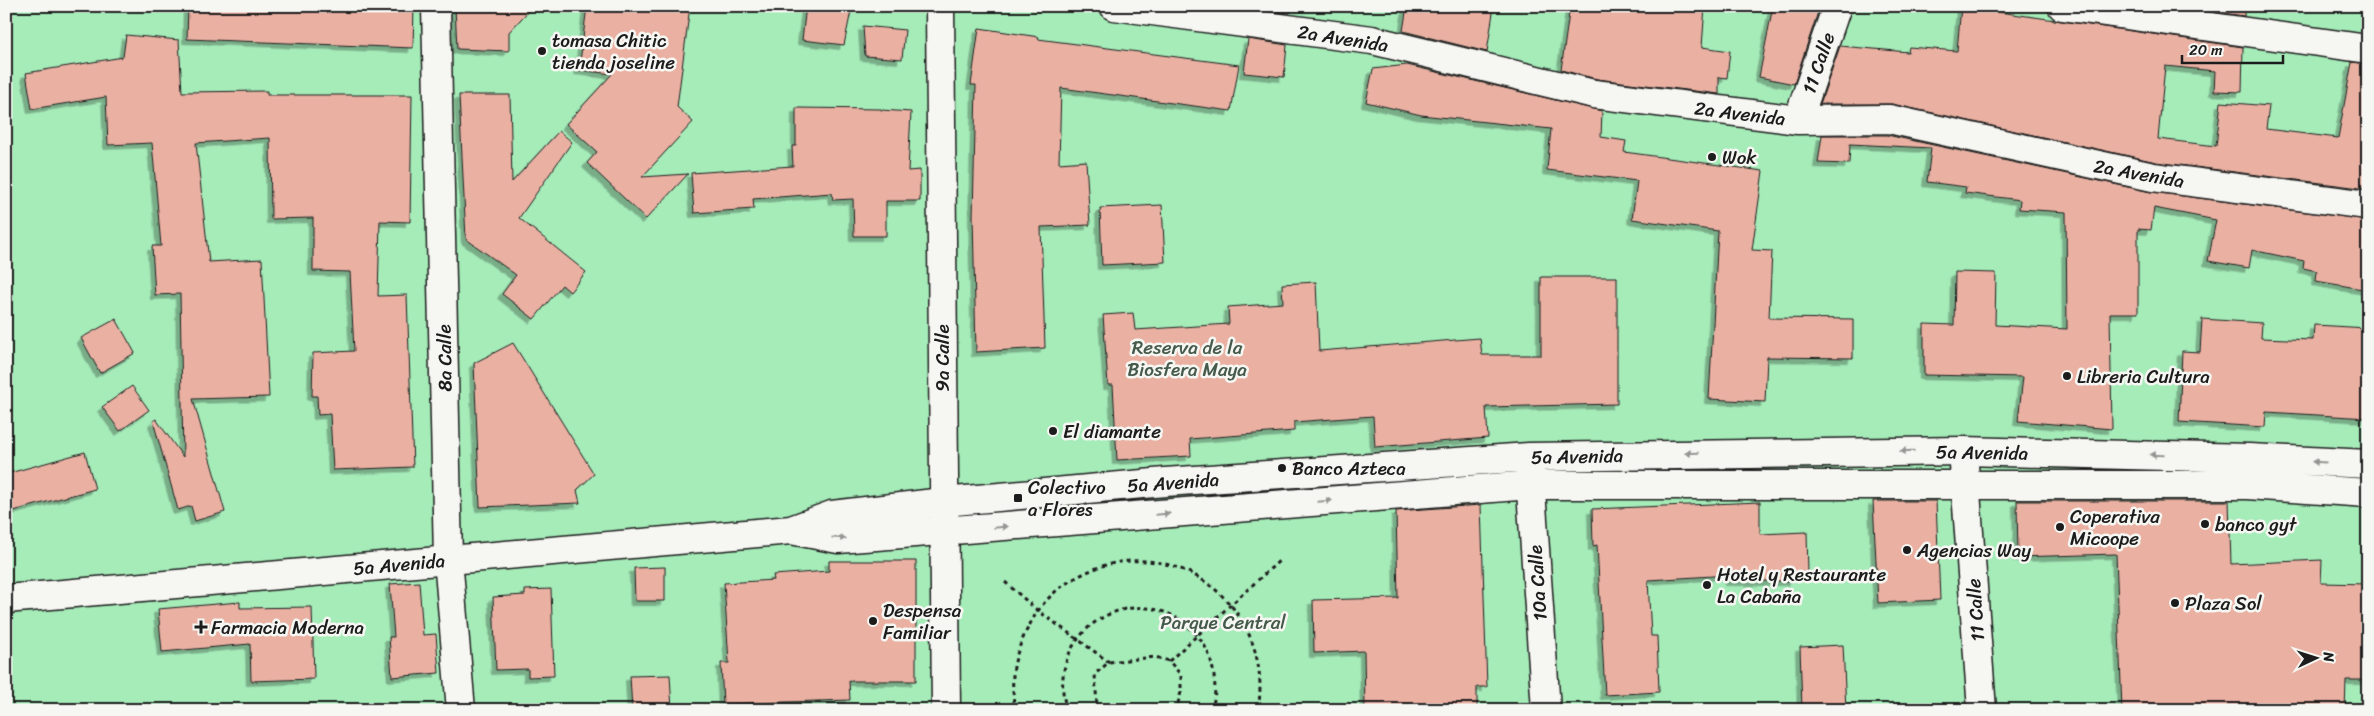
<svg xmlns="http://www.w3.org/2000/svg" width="2374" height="716" font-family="Sriracha,sans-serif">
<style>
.green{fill:#a5ecb9;stroke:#60846a}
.building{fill:#eab1a3;stroke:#1c1c1c;filter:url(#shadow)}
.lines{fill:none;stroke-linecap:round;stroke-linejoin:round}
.minor-casing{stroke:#1c1c1c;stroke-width:31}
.tertiary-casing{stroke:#1c1c1c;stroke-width:31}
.path{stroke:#1c1c1c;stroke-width:3;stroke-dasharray:4 4;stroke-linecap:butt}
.minor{stroke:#f6f6f2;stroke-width:28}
.tertiary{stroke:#f6f6f2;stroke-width:28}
.oneway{fill:#949492}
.poi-dot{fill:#1c1c1c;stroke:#f6f6f2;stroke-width:2}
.labels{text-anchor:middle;stroke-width:5;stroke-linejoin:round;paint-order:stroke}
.street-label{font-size:19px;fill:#1c1c1c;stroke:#f6f6f2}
.poi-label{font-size:19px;fill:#1c1c1c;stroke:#f6f6f2;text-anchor:start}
.park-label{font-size:19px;fill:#455a4b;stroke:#f6f6f2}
</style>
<defs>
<filter id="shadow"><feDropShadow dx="-4.5" dy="4.5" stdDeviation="0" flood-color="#0004"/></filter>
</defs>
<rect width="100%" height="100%" fill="#f6f6f2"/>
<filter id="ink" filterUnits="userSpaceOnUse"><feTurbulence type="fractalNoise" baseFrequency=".02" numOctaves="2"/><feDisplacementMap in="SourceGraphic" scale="10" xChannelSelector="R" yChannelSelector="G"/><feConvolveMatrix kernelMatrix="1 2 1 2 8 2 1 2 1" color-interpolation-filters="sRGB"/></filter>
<g filter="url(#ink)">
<path class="green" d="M6,6h2362v704h-2362z"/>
<path class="building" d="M188,6h226l-1,42 -226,-9z
M455,6h78l-24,26v19l-52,-2z
M587,6h103l-13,101 16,15 -51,55 46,-3 -42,45 -59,-56 10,-11 -31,-28 46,-50 -33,-4z
M806,6h46l-8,39 -42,-5z
M1266,6h25l-1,7 -24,-3z
M1407,6h87l-7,46 -84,-21z
M1570,6h135l-3,41 28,4 -3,27 -8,-1v17l-122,-15 -36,-9z
M1773,6h47l-26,78 -35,-7z
M1961,6h38v6l244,35 -1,45 -28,-1 1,-20 -50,-5 -7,73 58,7 5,-44 48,4 -3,23 72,9 14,-76 16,2v125l-212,-27 -264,-58h-72l20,-58 68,6 1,-5 48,4z
M2181,6h64l-1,10 -63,-9z
M863,26l42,4 -3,29 -37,-3z
M979,28l60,9 -1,2 201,26 -8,46 -170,-23 -2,75 27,-2 4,64 -49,2 4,121 -69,4 -3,-136 3,-131h-5z
M126,35l53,5 3,52 85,-1v4h145l-2,127 -30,-1 -2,75 29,-1 6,172 -80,3 -3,-56 -12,1 -1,-19h-5l1,-43 41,-2 -4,-79 -37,-1v-53l-42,1 -1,-81 -74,5 13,119 53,-3 7,138 -76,2 32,113 -30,9 -4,-15 -13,4 -25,-89 3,-2 27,38 -3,-163 -25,1 -3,-49h9l-9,-103 -44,2 -2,-48 -74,12 -6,-36 97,-16z
M1248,39l39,6 -3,32 -40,-4z
M1407,65l195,46 -1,26 25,4 -2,11 139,19 -11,79 20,1 -3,67 84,1v39l-86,-1 -2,45 -56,-3 9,-168 -86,-12 5,-38 -90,-11 4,-41 -130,-14 -55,-13 7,-33z
M459,95h51l2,87 47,-51 13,11 -53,76 67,54 -16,20 -8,-7 -28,34 -32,-25 14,-19 -50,-36z
M796,108l85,1v1l30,2 -3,59 12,-1v31h-34v35h-32l-1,-37 -20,1 -1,-7 -79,6 1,10 -60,4 -3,-40 102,-7 -1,-20h4z
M1822,135h65l264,57 217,28v70l-52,-9 1,-10 -14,-3 1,-7 -52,-11 -3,18 -41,-7 8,-41 -62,-12 -3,22 -13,-1v84h-28l2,116 -94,-8 5,-44 -99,-2v-51l30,1 1,-53 41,1 -1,52 72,4 -1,-117 -47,-3 1,-9 -55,-7 1,-6 -39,-5 4,-34 -81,-4 -1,20 -31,-1z
M1162,205l3,57 -63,3 -2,-57z
M1541,277h76v127l-131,3 2,31 -113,9 -2,-31 -79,6v9l-104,8 1,17 -74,4 -4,-75h-5l-5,-70 30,-2 2,17 94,-6 -1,-17 55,-4 -1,-19 34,-2 3,69 161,-13 2,17h59z
M116,319l19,34 -35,20 -19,-35z
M2202,319l60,4 -1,15 52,2 1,-15 54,3v90l-102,-6 -1,15 -86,-5 3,-71 18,1z
M513,343l81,131 -17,16 3,13 -100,4 -6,-144z
M132,386l17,24 -29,21 -18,-24z
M85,452l10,37 -89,24v-39z
M1873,501h63l4,99 -62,3z
M2017,501h212l2,63 91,-4 -1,23 47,1v96h-22l-1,30 -62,-2v2h-161l-6,-156 -98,3z
M1760,502v32l47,-2 1,41h-15v8h-64v-6l-81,5 3,56h6l2,56 -54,3 -8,-150 -4,1 -1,-37z
M1481,505l6,182h-10v23h-112l-1,-59 -50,2 -1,-53 85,-2 -2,-87z
M829,561h87v120h-67l1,19 -127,4 -2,-41h8l-5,-80 50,-3 -1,-5 56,-4z
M665,567v34h-30l-1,-33z
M419,582l4,53 13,-1 3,39 -47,4 -3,-40h5l-4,-53z
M551,589l3,87 -26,1v-8l-32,1 -3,-73 32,-2v-5z
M240,602v6l72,-1 2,72 -63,2 -1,-37 -88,8 -4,-43z
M1843,645l3,65h-44l-2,-63z
M670,675l2,35h-40l-2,-34z"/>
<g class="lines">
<defs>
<path id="minor" d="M436,6l12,553 13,151
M940,6l6,704
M1114,6l258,34 222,54 204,26 91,-1 264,58 215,28
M2062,6l306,43
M1798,120l39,-114
M1963,451l19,259
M1529,461l17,249"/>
<path id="tertiary" d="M791,530l47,9 693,-54h716l121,8
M6,599l785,-69 41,-15 111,-13 222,-20 364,-25 434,-6 286,7 119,6"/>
</defs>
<use href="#minor" class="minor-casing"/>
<use href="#tertiary" class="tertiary-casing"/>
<path class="path" d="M1005,582l32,28 72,52
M1169,661l111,-101
M1014,710c0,-11 -2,-23 -1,-34 1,-18 8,-35 16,-50 10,-20 24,-35 43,-46 94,-58 204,23 186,130
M1067,710c-25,-74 63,-135 122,-83 11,10 20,23 23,38 3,14 5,31 -1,45
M1100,710l-3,-3 -2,-33 14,-12 46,-5 14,4 12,14v17l-4,15 -5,3"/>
<use href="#minor" class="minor"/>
<use href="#tertiary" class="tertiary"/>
</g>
<defs><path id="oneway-solid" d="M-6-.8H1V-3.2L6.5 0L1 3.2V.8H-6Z" transform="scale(1.25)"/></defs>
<g class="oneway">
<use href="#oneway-solid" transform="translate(1907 451) rotate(179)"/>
<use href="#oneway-solid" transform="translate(1692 453) rotate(179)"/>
<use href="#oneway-solid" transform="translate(2157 455) rotate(-179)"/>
<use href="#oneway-solid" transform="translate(2319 462) rotate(-177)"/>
<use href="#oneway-solid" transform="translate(1325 501) rotate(-5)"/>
<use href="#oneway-solid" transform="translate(1163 514) rotate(-5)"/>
<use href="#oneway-solid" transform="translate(1001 527) rotate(-5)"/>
<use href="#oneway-solid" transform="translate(839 538) rotate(3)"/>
</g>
</g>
<g class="poi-dot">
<circle cx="542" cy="51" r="5"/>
<circle cx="1712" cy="157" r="5"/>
<circle cx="2067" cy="376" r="5"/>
<circle cx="1053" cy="431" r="5"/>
<circle cx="1282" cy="468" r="5"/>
<rect x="1013" y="493" width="10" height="10" rx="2.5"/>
<circle cx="2205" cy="524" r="5"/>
<circle cx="2060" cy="527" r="5"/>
<circle cx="1907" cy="550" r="5"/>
<circle cx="1707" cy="585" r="5"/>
<circle cx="2175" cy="603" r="5"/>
<circle cx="873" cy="621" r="5"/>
<path d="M198.5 619.5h5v5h5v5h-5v5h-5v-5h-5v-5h5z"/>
</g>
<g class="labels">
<g class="street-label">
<text transform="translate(1343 38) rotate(9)" y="7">2a Avenida</text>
<text transform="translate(1818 63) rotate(-71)" y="7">11 Calle</text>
<text transform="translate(1740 113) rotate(7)" y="7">2a Avenida</text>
<text transform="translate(2139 173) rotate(10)" y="7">2a Avenida</text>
<text transform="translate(444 358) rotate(-91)" y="7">8a Calle</text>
<text transform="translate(942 358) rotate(-90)" y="7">9a Calle</text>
<text transform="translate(1982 452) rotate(1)" y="7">5a Avenida</text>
<text transform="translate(1577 456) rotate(-1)" y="7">5a Avenida</text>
<text transform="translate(1173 482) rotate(-4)" y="7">5a Avenida</text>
<text transform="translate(399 564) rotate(-5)" y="7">5a Avenida</text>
<text transform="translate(1537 583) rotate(-94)" y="7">10a Calle</text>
<text transform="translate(1975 610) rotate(-94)" y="7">11 Calle</text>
</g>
<g class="poi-label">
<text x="552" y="47">tomasa Chitic<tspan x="552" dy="22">tienda joseline</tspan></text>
<text x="1722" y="164">Wok</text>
<text x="2077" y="383">Libreria Cultura</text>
<text x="1063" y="438">El diamante</text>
<text x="1292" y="475">Banco Azteca</text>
<text x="1028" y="494">Colectivo<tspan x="1028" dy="22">a Flores</tspan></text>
<text x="2070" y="523">Coperativa<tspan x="2070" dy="22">Micoope</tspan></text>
<text x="2215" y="531">banco gyt</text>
<text x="1917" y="557">Agencias Way</text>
<text x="1717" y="581">Hotel y Restaurante<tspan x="1717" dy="22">La Cabaña</tspan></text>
<text x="2185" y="610">Plaza Sol</text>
<text x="883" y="617">Despensa<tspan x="883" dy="22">Familiar</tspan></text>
<text x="211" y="634">Farmacia Moderna</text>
</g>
<g class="park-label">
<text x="1187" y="354">Reserva de la<tspan x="1187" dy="22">Biosfera Maya</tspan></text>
<text x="1223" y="629">Parque Central</text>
</g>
</g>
<rect width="2374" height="716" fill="none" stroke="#f6f6f2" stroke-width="25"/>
<rect x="12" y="12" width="2349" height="691" fill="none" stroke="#1c1c1c" stroke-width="2" filter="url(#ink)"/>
<g transform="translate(2316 658) rotate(86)" stroke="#f6f6f2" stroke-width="4" paint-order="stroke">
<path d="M0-4L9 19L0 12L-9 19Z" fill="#1c1c1c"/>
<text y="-8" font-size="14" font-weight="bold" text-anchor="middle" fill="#1c1c1c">N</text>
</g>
<path d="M2182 55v8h101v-8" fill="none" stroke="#1c1c1c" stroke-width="2.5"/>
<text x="2189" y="55" font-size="15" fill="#1c1c1c" stroke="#f6f6f2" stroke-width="4" paint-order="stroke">20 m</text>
</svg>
